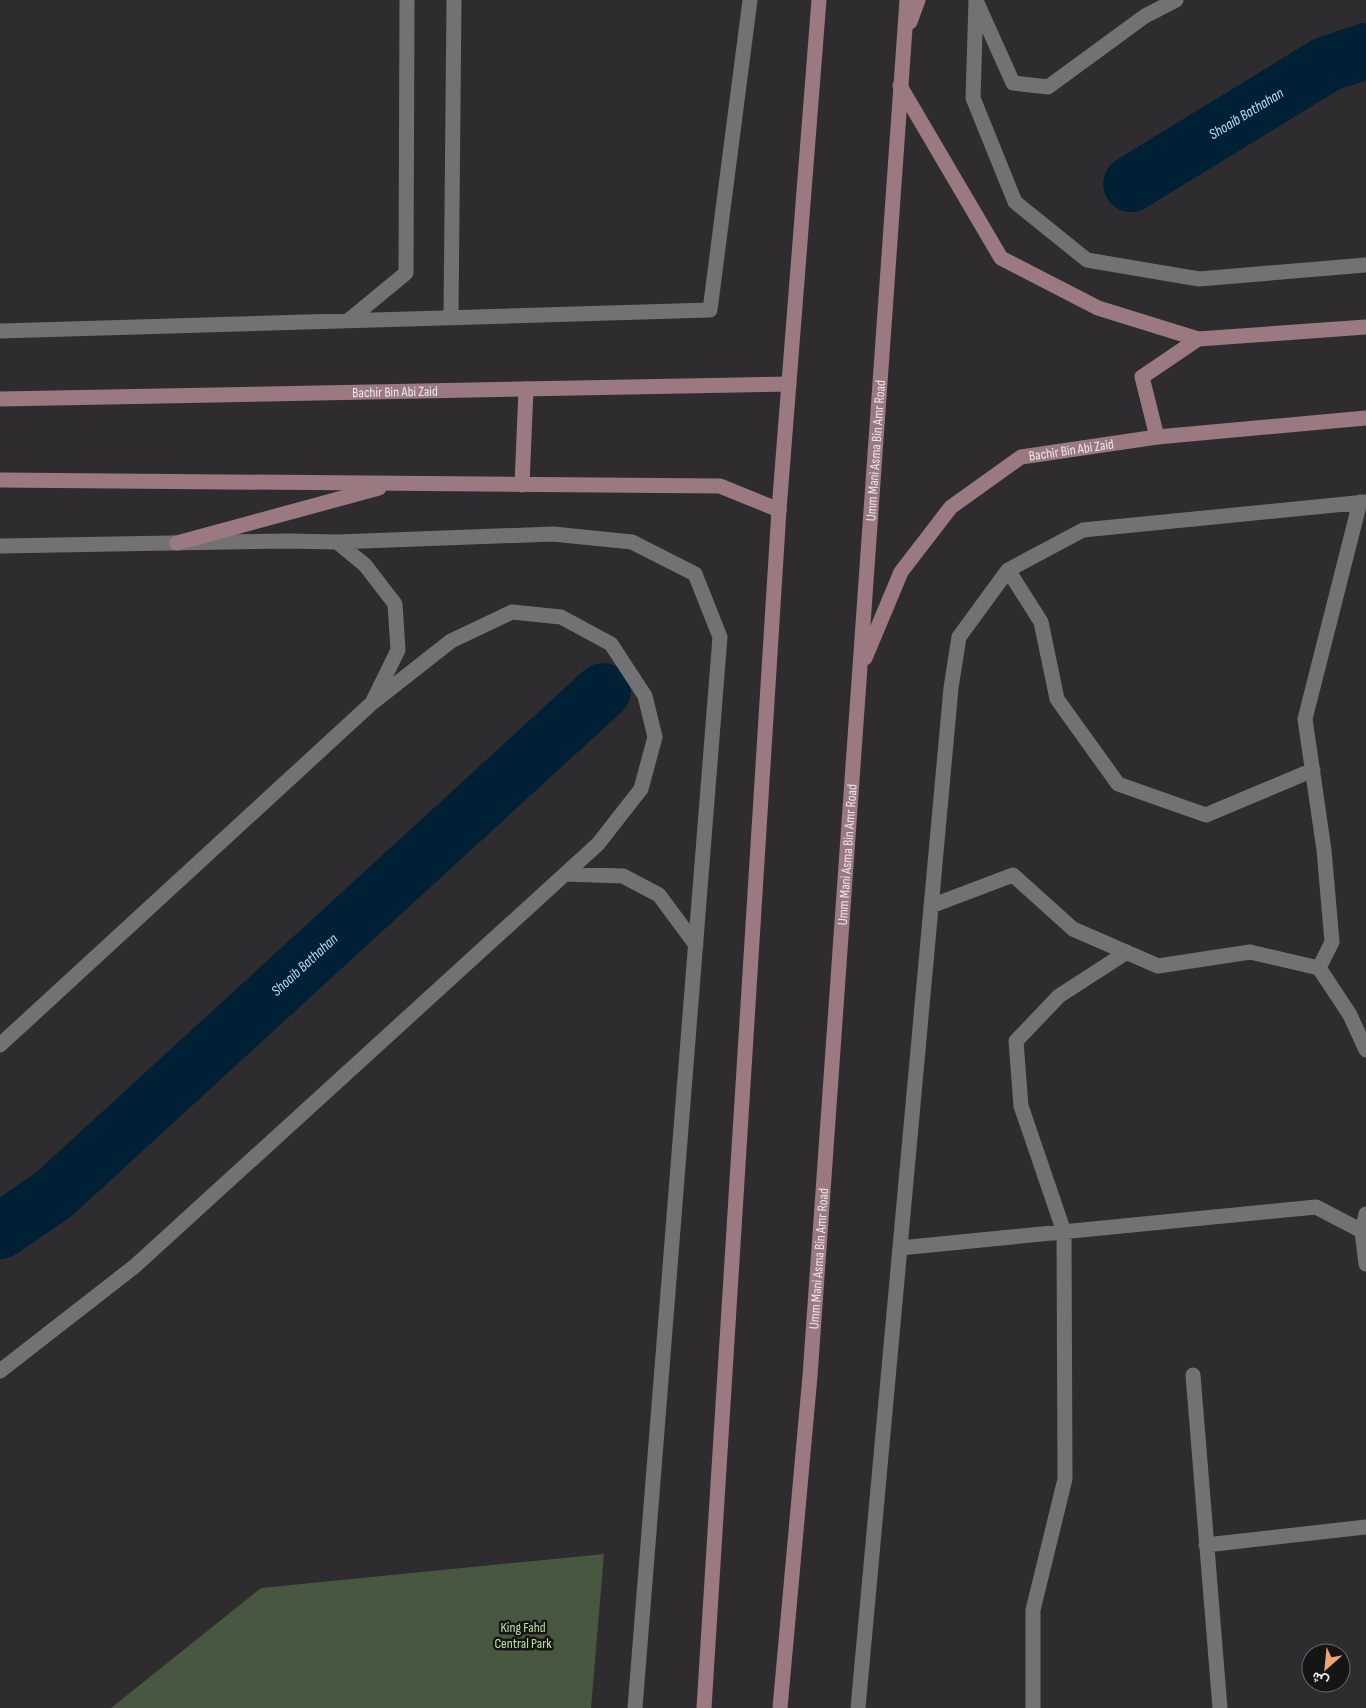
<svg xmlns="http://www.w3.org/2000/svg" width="1366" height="1708" font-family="'Sofia Sans Condensed',Vazirmatn,sans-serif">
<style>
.green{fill:#48573f}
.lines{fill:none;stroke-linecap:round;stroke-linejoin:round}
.river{stroke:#002036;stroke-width:56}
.street{stroke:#747174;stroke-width:15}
.secondary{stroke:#9a7980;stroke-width:15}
.labels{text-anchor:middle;stroke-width:5;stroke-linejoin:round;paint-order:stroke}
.street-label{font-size:14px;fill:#ebe9eb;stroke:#161516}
.park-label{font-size:14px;fill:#bce1a5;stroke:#161516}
.water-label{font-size:15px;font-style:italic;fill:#badef9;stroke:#161516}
</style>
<rect width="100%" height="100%" fill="#2e2c2e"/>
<path class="green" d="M604,1554l-13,154h-480l150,-120z"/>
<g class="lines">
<g class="river">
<path id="s1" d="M1131,184l196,-120 39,-13"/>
<path id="s2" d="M0,1231l53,-36 550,-504"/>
</g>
<path class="street" d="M976,0l-3,98 42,104 72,58 112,19 167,-14
M978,5l35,78 35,4 97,-71 31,-16
M451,317l3,-317
M349,320l57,-47 1,-273
M0,331l710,-21 40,-310
M0,546l289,-5 48,1 216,-8 79,8 63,32 25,63 -85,1071
M1008,570l33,52 16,77 61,85 88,31 107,-45
M565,874l58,2 36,19 37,50
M931,906l82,-31 60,54 85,37 92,-14 69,16 31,47 16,35
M1319,968l13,-26 -8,-92 -19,-131 55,-217
M0,1045l372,-342 26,-53 -3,-46 -30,-39 -28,-23
M1366,1214l-4,17 4,33
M900,1248l416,-41 46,24
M0,1371l135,-105 463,-422 43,-55 14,-52 -10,-41 -34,-52 -50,-27 -49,-5 -61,29 -79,62
M1193,1375l27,333
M1206,1545l160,-18
M858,1708l93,-1020 8,-51 49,-67 75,-40 283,-28
M1033,1708v-98l32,-131 -1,-247 -43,-126 -5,-65 43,-45 68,-44"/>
<g class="secondary">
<path d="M910,22l8,-22"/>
<path d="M900,86l101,172 97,50 100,31 168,-12"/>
<path id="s3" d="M0,399l789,-15"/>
<path d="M1157,437l-15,-60 56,-38"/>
<path d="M0,480l720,6 59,24"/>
<path d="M522,485l4,-96"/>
<path d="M177,543l202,-55"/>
<path id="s4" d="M865,658l36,-86 50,-65 70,-50 136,-20 209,-19"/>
<path d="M704,1708l75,-1198 40,-510"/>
<path id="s5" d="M780,1708l30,-332 97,-1376"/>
</g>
</g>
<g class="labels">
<g class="street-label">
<text dy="5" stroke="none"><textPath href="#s3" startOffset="395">Bachir Bin Abi Zaid</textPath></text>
<text dy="5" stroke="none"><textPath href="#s4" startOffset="312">Bachir Bin Abi Zaid</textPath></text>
<text dy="5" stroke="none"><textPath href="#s5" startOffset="1261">Umm Mani Asma Bin Amr Road</textPath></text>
<text dy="5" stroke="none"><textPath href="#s5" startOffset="856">Umm Mani Asma Bin Amr Road</textPath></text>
<text dy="5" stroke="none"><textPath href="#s5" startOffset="451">Umm Mani Asma Bin Amr Road</textPath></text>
</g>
<g class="park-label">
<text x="523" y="1632">King Fahd<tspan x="523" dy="16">Central Park</tspan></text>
</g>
<g class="water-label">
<text dy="5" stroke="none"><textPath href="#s1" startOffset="135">Shoaib Bathahan</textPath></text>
<text dy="5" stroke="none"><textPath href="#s2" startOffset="405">Shoaib Bathahan</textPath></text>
</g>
</g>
<g transform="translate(1326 1668) rotate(207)"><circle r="24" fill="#161516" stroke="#6b6a6b"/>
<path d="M0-4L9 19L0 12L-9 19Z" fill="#f0a378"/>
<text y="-8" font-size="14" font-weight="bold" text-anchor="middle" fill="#ebe9eb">ش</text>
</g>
</svg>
